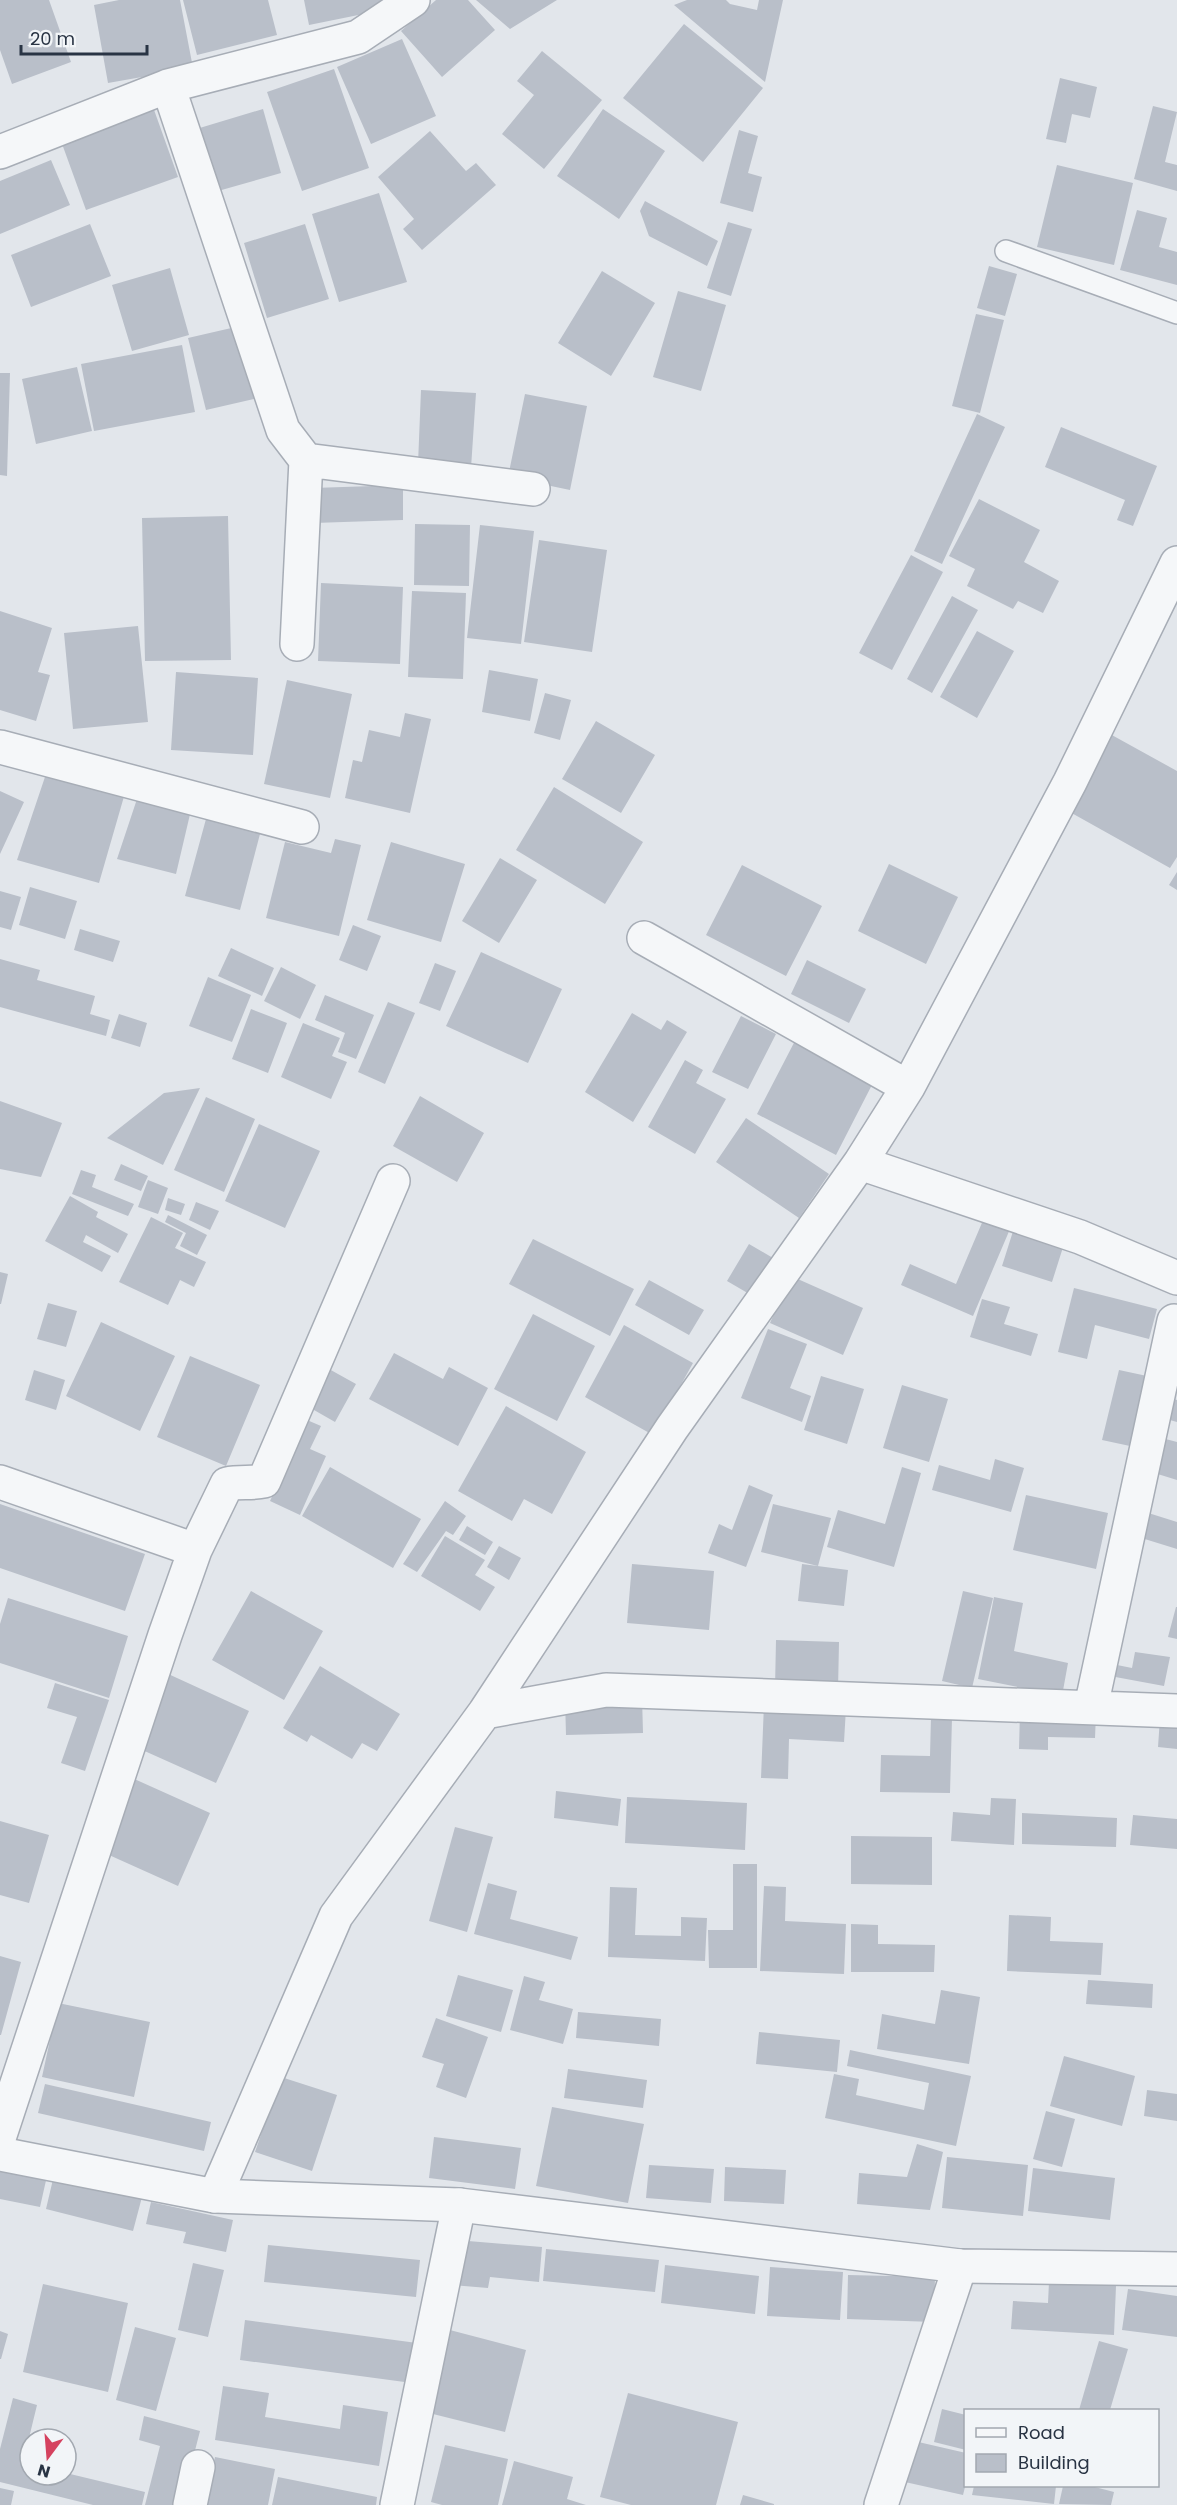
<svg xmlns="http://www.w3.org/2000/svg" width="1177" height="2505" font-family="Poppins,sans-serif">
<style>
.building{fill:#b9bfc9}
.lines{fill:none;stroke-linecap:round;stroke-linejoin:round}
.service-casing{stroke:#a7adb6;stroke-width:24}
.minor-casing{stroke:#a7adb6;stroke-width:36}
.tertiary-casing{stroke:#a7adb6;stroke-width:36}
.service{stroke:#f5f7f9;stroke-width:21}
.minor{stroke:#f5f7f9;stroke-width:33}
.tertiary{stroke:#f5f7f9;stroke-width:33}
</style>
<rect width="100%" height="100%" fill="#e2e6eb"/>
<path class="building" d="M0,0h49l22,62 -59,22 -12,-34z
M119,0h61l13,68 -85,15 -14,-78z
M183,0h85l9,35 -80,20z
M304,0h82l2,9 -79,16z
M436,0h32l27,30 -53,47 -41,-46z
M476,0h81l-47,29z
M687,0h39l4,4 27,6 2,-10h24l-18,82 -91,-77z
M684,24l79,64 -60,74 -80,-64z
M402,39l34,77 -65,28 -34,-77z
M542,51l60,49 -58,69 -42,-35 32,-39 -17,-14z
M334,69l35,99 -67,23 -35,-99z
M1060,78l37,9 -7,31 -18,-4 -6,29 -20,-4z
M1153,106l24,6 -12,50 12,3v26l-43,-12z
M153,107l25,70 -92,33 -25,-69z
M263,109l18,64 -70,20 -18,-63z
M603,109l62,42 -46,68 -62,-43z
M739,130l19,6 -10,37 14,4 -9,35 -33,-9z
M430,131l36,40 10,-8 20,22 -74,65 -19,-21 11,-10 -36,-42z
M51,160l19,45 -70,29v-53z
M1057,165l76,18 -19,82 -77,-18z
M379,193l28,89 -68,20 -27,-88z
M645,201l73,40 -11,25 -58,-30 -9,-25z
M1137,210l30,8 -8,29 18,5v33l-57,-15z
M728,222l24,7 -21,67 -24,-8z
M90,224l21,52 -80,31 -20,-52z
M305,224l24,75 -62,19 -23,-75z
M989,266l28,8 -12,42 -28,-8z
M170,268l19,67 -57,16 -20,-66z
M602,271l53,32 -44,73 -53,-33z
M678,291l48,14 -25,86 -48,-14z
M976,314l28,6 -24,93 -28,-7z
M240,326l18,72 -52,12 -18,-72z
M182,345l13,67 -101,19 -13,-67z
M77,367l15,64 -56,13 -14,-65z
M0,373h10l-3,103 -7,-1z
M421,390l55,3 -5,75 -53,-4z
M525,394l62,12 -17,84 -62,-13z
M977,414l28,13 -63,137 -28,-13z
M1061,427l96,39 -24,60 -16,-6 8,-20 -80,-33z
M403,485v35l-89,3 -1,-35z
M979,499l61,31 -16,32 35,19 -16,32 -25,-12 -5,8 -46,-23 8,-17 -26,-13z
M228,516l3,144 -86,1 -3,-143z
M415,524l55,1 -1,61 -55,-1z
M480,525l54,6 -13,113 -54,-6z
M539,540l68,10 -15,102 -68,-10z
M911,555l32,17 -51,98 -33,-17z
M321,583l82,4 -3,77 -82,-3z
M412,591l54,2 -3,86 -55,-2z
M952,596l26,14 -46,83 -25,-14z
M0,611l52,17 -14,44 12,3 -14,46 -36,-11z
M138,626l10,96 -75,7 -9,-96z
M977,631l37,20 -37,67 -37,-21z
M489,670l49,9 -8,42 -48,-9z
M176,672l82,6 -5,77 -82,-5z
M287,680l65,14 -22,104 -66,-14z
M545,693l26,7 -11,40 -26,-7z
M405,713l26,6 -21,94 -65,-15 8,-38 9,2 7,-32 31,7z
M596,721l59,34 -34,58 -59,-34z
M1110,734l67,37v86l-7,11 -102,-57z
M47,771l78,22 -26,90 -82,-23z
M554,787l89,55 -38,62 -89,-54z
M0,791l24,11 -24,52z
M139,793l52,17 -15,64 -59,-15z
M206,819l54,15 -20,76 -55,-14z
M335,839l26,6 -22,91 -73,-18 19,-76 46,11z
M391,842l74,22 -24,78 -74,-22z
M500,858l37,22 -38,63 -37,-22z
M889,864l69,33 -32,67 -68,-33z
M742,865l80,41 -36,70 -80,-41z
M1177,872v18l-8,-5z
M30,887l47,14 -12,38 -46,-14z
M0,891l21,6 -10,33 -11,-3z
M353,925l28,11 -14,35 -28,-11z
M80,929l40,12 -7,21 -39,-12z
M231,948l43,20 -12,28 -44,-20z
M481,952l81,37 -34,74 -82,-37z
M0,959l40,11 -3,10 58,16 -5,18 20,6 -4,16 -106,-29z
M807,960l59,29 -17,34 -58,-29z
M435,963l21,8 -16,40 -21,-8z
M281,967l35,18 -16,34 -36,-18z
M208,977l43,18 -19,47 -43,-16z
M325,995l49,20 -18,44 -18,-7 7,-19 -30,-13z
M388,1002l27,11 -30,71 -27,-12z
M251,1009l36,14 -19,50 -36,-14z
M632,1013l29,17 6,-10 20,12 -54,90 -48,-30z
M119,1014l28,9 -7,24 -29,-9z
M741,1016l35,18 -28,55 -36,-17z
M303,1023l37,15 -8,18 15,6 -16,37 -50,-22z
M797,1037l79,40 -40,78 -79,-41z
M685,1060l18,10 -7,13 30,16 -31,55 -47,-27z
M200,1088l-37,77 -56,-27 57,-45z
M420,1096l64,37 -27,49 -64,-36z
M206,1097l49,22 -31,73 -50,-22z
M0,1101l62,22 -21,54 -41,-8z
M746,1118l83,56 -30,44 -83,-56z
M259,1124l61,27 -35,77 -60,-27z
M121,1164l27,12 -7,15 -27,-11z
M81,1170l15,5 -4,12 42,17 -6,12 -56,-22z
M148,1180l20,8 -10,26 -20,-7z
M70,1196l28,16 -2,5 32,17 -10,19 -32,-18 -3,7 28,14 -9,16 -57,-31z
M168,1198l17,6 -4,11 -16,-5z
M196,1202l23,9 -9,19 -21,-10z
M168,1215l39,20 -10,20 -17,-9 6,-13 -21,-11z
M151,1217l32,16 -8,15 31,14 -12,25 -14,-7 -12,25 -49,-23z
M984,1218l26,11 -37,87 -72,-31 9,-21 46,20z
M1015,1225l50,16 -13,41 -50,-16z
M533,1239l101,50 -24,47 -101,-52z
M749,1244l24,14 -22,37 -24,-14z
M0,1272l8,2 -7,30h-1z
M791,1276l72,32 -20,47 -73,-32z
M649,1280l55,30 -15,25 -54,-30z
M1074,1288l83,21 -8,30 -54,-14 -8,34 -29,-7z
M982,1299l28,8 -6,17 34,10 -7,22 -61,-19z
M48,1303l29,8 -11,36 -29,-8z
M533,1314l62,32 -38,75 -63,-32z
M101,1322l74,34 -35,75 -74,-35z
M624,1325l69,38 -40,72 -68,-38z
M768,1329l39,15 -17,44 21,8 -9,26 -61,-24z
M394,1353l49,26 6,-12 39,21 -30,58 -89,-47z
M190,1356l70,29 -34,81 -69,-29z
M329,1369l27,15 -21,38 -28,-16z
M34,1370l31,10 -9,30 -31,-10z
M1119,1370l28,6 -17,70 -28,-6z
M821,1376l43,13 -17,55 -43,-14z
M902,1385l46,14 -19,63 -46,-14z
M1166,1397l11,3v22l-18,-5z
M506,1406l80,46 -34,62 -28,-15 -12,22 -54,-30z
M307,1420l14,6 -11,23 16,7 -26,59 -30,-14z
M1158,1437l19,5v38l-29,-9z
M995,1459l29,9 -13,44 -79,-22 7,-25 51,15z
M330,1467l91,52 -28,49 -91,-52z
M902,1467l19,6 -27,94 -67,-20 11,-37 47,14z
M749,1485l24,10 -27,72 -38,-14 11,-29 13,6z
M1026,1495l82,18 -12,56 -83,-19z
M445,1501l21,15 -13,19 -7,-4 -29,41 -14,-8z
M0,1504l145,50 -20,57 -125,-43z
M773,1504l58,14 -13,48 -57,-14z
M1142,1511l35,11v27l-42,-13z
M467,1526l26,16 -8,13 -26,-15z
M445,1536l40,24 -10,15 20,12 -15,24 -59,-35z
M499,1546l22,12 -12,22 -22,-13z
M632,1564l82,7 -5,59 -82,-7z
M802,1564l46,6 -4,36 -46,-5z
M251,1591l72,40 -39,69 -72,-40z
M963,1591l30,7 -21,90 -30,-7z
M994,1597l29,6 -9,48 54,12 -6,33 -84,-17z
M8,1598l120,38 -19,62 -109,-35v-39z
M1176,1607h1v32l-9,-2z
M776,1640l63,2 -1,48 -63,-2z
M1135,1652l35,5 -6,29 -54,-10 2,-12 20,4z
M320,1666l80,48 -23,37 -15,-8 -10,16 -41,-24 -4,7 -24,-14z
M153,1667l96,44 -33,72 -96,-43z
M55,1683l54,17 -24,71 -24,-8 16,-46 -30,-9z
M642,1697l1,36 -77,2 -1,-36z
M764,1704l82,4 -2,34 -55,-3 -1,40 -27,-1z
M1020,1711l76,3 -1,24 -47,-1v13l-29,-1z
M931,1717l21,1 -2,75 -70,-1 1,-37 49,1z
M1160,1718l17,1v30l-19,-2z
M121,1773l89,40 -32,73 -89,-40z
M556,1791l65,8 -3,27 -64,-8z
M627,1797l120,6 -2,47 -120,-7z
M991,1798l25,1 -2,46 -63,-4 2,-29 37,3z
M1022,1813l95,5 -1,29 -94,-3z
M1133,1815l44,4v30l-47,-4z
M0,1821l49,14 -20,68 -29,-8z
M455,1827l38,10 -26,95 -38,-11z
M851,1836l81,1v48l-81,-1z
M733,1864h24v104h-48l-1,-38h25z
M488,1883l29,8 -7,28 68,18 -7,23 -97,-26z
M764,1886l22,1 -1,34 61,3 -2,50 -84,-3z
M610,1887l27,1 -2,47 46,1v-19l26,1 -2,43 -97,-4z
M1009,1915l42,2 -1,24 53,2 -2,32 -94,-4z
M851,1924l27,1v19l57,1 -1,27h-83z
M0,1956l21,6 -20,73h-1z
M458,1975l55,15 -12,42 -55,-16z
M524,1976l21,6 -6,18 34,9 -10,35 -53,-14z
M1088,1980l65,4 -1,24 -66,-4z
M941,1990l39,7 -11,67 -92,-15 5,-35 53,10z
M58,2003l92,19 -16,75 -92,-20z
M578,2012l83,7 -2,27 -83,-8z
M436,2018l52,19 -22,61 -30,-11 8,-23 -22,-7z
M759,2032l81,8 -3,32 -81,-8z
M850,2050l121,26 -15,70 -131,-28 9,-44 25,5 -3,16 68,15 5,-27 -82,-17z
M1064,2056l71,20 -13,50 -72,-20z
M568,2069l79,11 -4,28 -79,-10z
M281,2077l56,18 -25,76 -57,-19z
M45,2084l166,38 -7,29 -166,-38z
M1147,2090l30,4v27l-33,-5z
M552,2107l92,17 -16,79 -92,-17z
M1046,2111l29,8 -13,48 -29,-8z
M434,2137l87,11 -6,41 -86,-11z
M917,2144l26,8 -13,58 -73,-6 2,-31 48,4z
M947,2157l81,8 -5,51 -81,-8z
M0,2165l47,11 -7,31 -40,-8z
M649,2165l65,4 -3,34 -65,-5z
M725,2167l61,3 -2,34 -60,-3z
M1033,2168l82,10 -5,42 -82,-9z
M54,2175l88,22 -9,34 -87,-22z
M151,2202l82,18 -7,32 -43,-9 3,-11 -40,-8z
M456,2240l86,7 -3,35 -49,-5 -2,11 -36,-3z
M268,2245l152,15 -4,37 -152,-15z
M546,2249l113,11 -4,32 -112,-11z
M193,2263l31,7 -16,67 -30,-7z
M665,2265l94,11 -4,38 -94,-11z
M770,2267l73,5 -3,48 -73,-4z
M848,2275l87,2 -1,45 -87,-3z
M1049,2282l67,4 -2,49 -103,-6 2,-28 35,2z
M43,2284l85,19 -20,89 -85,-20z
M1128,2289l49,7v41l-55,-7z
M245,2320l172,23 -5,40 -172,-23z
M135,2327l41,11 -20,73 -40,-11z
M446,2329l80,21 -21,82 -80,-20z
M0,2331l8,3 -7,25h-1z
M1099,2341l29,8 -18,61h-31z
M223,2386l46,7 -4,24 75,12 3,-24 45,7 -9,54 -164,-26z
M628,2393l110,29 -22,83h-85l-31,-8z
M13,2398l24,7 -8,33 1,37h36v-2l79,19 -3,13h-49l-93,-23v-33z
M942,2409l24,6v35l-32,-8z
M144,2416l56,15 -19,74h-36l15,-59 -21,-6z
M914,2441l52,12v30l-3,12 -58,-13z
M445,2445l63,14 -10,46h-56l-11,-3z
M215,2457l60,12 -7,36h-63z
M514,2461l59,16 -6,22 19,6h-84z
M278,2477l99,20 -1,8h-104z
M974,2486h82l-2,18 -82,-9z
M1063,2486h28l23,6 -3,13 -52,-1z
M0,2488l14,3 -3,14h-11z
M743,2495l31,9v1h-34z"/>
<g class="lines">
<defs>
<path id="service" d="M1006,251l171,62"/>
<path id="minor" d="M168,86l115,344 23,30 -9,184
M0,152l168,-66 190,-49 55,-37
M306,460l227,29
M0,747l302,80
M644,938l264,149
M860,1163l220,74 97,41
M0,1482l195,68
M1091,1707l83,-386
M485,1712l121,-22 571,21
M0,2135l165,-500 30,-85 32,-66c13,-3 24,0 37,-3l129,-300
M215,2196l121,-280 149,-204 187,-284 188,-265 48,-76 162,-305 107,-219
M190,2505l8,-38
M397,2505l62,-300
M881,2505l79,-239"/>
<path id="tertiary" d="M0,2154l215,42 244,9 501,61 217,3"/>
</defs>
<use href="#service" class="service-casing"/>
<use href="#minor" class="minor-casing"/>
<use href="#tertiary" class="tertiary-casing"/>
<use href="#service" class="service"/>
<use href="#minor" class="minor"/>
<use href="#tertiary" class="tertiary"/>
</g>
<rect x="964" y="2409" width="195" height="78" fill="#f2f5f8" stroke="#a2a8b0" stroke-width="1.5"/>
<rect x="976" y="2428" width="30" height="9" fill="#f5f7f9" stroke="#a2a8b0" stroke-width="1.5"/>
<text x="1018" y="2439" font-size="18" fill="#293444">Road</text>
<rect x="976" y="2454" width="30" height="18" fill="#b9bfc9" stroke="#a2a8b0" stroke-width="1.5"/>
<text x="1018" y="2469" font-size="18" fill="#293444">Building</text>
<g transform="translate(48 2457) rotate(196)"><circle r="28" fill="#f2f5f8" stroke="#a2a8b0" stroke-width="1.5"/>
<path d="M0-4.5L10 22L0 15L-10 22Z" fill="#d5425f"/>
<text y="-9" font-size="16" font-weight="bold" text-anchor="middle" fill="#293444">N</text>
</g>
<path d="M21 45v9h126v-9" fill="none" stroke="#293444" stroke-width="3"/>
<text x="30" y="45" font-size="18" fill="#293444" stroke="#f2f5f8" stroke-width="4.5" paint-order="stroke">20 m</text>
</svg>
